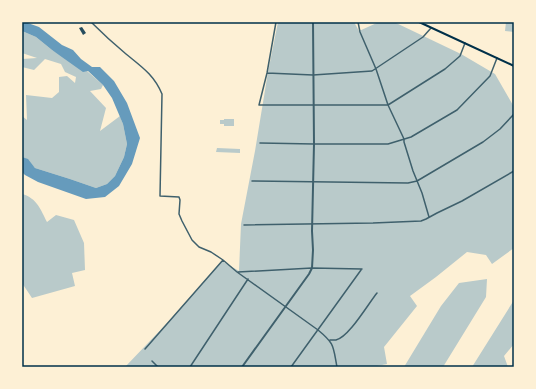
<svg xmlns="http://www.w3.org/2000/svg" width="536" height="389" font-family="Rubik,sans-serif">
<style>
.green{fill:#b9caca}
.water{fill:#669bbc}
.building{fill:#264d5e}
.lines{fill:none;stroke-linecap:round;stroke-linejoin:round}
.minor{stroke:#3f606c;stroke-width:1.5}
.tertiary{stroke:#3f606c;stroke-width:2}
.secondary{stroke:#003049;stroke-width:2}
.neatline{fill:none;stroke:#003049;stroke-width:1.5}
</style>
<rect width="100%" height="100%" fill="#fdf0d5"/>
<path class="green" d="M278,22h76l5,9 20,-9h15l67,32 34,20 19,33v141l-22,16 -6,-9 -19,-3 -31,25 -26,19 7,10 -33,41 3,17 -10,2v1h-252l46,-48 51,-58 17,10 2,-47 14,-73 13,-79z
M506,22h8v10l-9,-1z
M22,31l14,6 16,13 35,21 16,14 -2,4 -11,2 16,17 -6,23 20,-15 3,8 4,20 -3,13 -9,19 -8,8 -11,4 -26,-9 -35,-11 -7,-8 -6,-3v-41l5,4 -1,-25 26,3 7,-6v-15l8,-1 8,7 1,-6 -11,-5 -4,-8 -16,-5 -11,11 -12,-3v-8l15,-1 -15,-5z
M224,119h10v7h-10v-2h-4v-4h4z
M217,148l23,1v4l-24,-1z
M22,194c15,4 19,16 25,28l9,-7 18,5 10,23 1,27 -13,3 3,13 -43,12 -10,-15z
M487,279l-1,18 -43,70h-39l37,-61 18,-23z
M514,300v44l-10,12 4,11h-36z"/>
<path class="water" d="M22,22h3l14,5 23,18 11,5 8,9 11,8h8l14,14 13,22 13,35 -8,26 -13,22 -14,11 -19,2 -48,-17 -13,-7 -3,-3v-15l6,2 7,9 35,11 26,9 11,-4 8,-8 9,-19 3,-13 -4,-20 -11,-26 -9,-13 -15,-14 -5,1 -31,-22 -16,-13 -14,-6z"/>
<path class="building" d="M82,27l4,6 -3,2 -4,-7z"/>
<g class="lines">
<path class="minor" d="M91,22c11,11 23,22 35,32 16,13 28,21 36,40l-2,102 19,1 1,3 -1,14 3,7 10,19 7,7 12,5 12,8 14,12 81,58c17,14 15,16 19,37
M276,22l-9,51 -8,32h129l57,-36 15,-13 5,-13
M358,22l2,10 16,37 12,36 16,34v3l9,29 9,22 7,24
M267,73l46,2 59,-4 51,-34 8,-9
M260,143l54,1h74l23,-7 46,-27 33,-34 7,-18
M252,181l156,2 9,-2 66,-39 17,-13 14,-15
M244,225l129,-2 48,-2 5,-2 11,-6 25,-12 52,-30
M238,272l74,-4 50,1
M330,340c2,0 4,0 6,0 13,-3 32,-36 41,-47
M145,349l78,-89
M152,361l6,6
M190,367l58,-88
M291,367l70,-97"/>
<path class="tertiary" d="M242,367l67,-93 3,-6 1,-18 -1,-19 2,-87 -1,-122"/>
<path class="secondary" d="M419,22l95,44"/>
</g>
<rect width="536" height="389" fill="none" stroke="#fdf0d5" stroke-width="46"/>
<rect x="23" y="23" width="490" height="343" class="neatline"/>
</svg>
